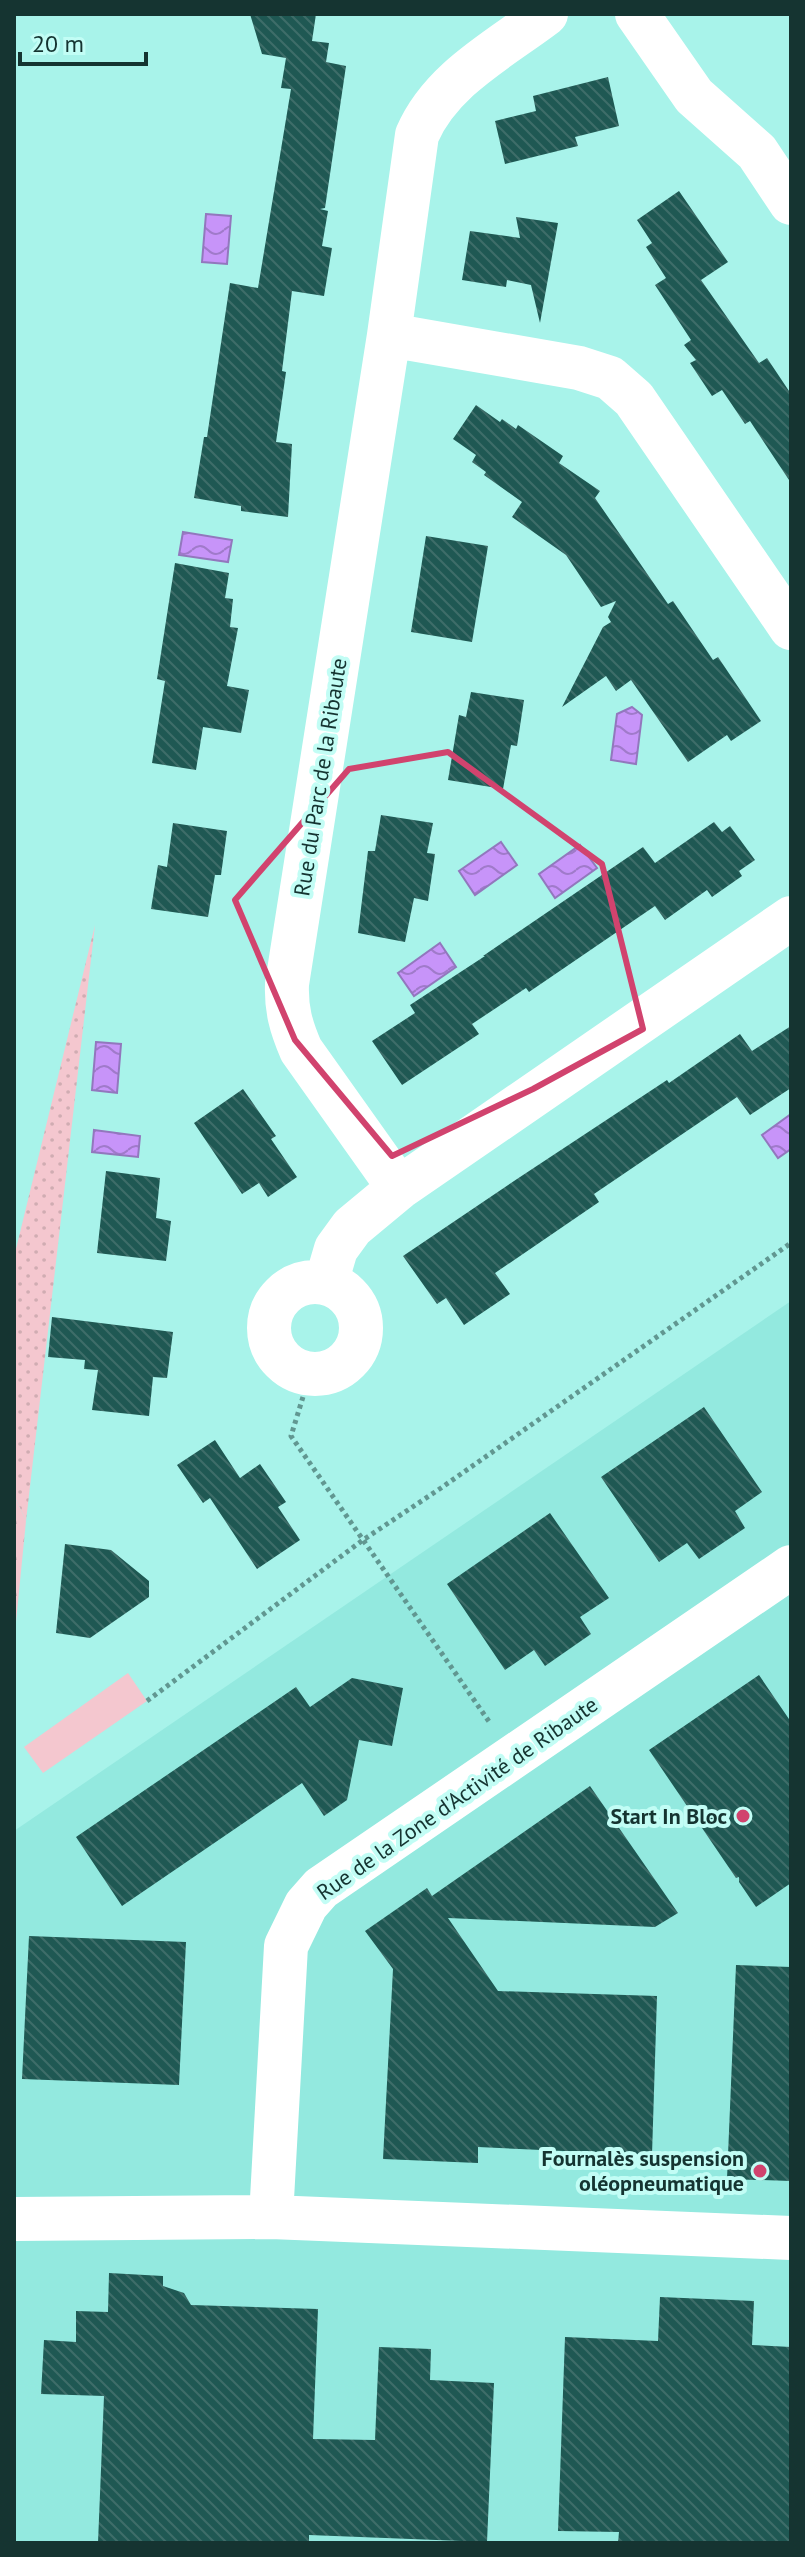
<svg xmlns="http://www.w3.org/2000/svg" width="805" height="2557" font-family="'PT Sans',sans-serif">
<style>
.built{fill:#93e9df}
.green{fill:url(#green-dots)}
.forest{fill:url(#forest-crowns)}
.pitch{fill:#f4c7cf}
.water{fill:url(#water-waves);stroke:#9277bd;stroke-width:2}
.building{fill:url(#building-back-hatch)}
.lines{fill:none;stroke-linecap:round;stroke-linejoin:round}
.path{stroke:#619791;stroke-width:5;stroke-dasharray:4 4;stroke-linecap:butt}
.minor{stroke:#fff;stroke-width:44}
.marked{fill:none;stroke:#d1436e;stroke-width:6;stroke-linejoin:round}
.poi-dot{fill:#d1436e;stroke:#c2fdf5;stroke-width:3}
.labels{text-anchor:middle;stroke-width:8;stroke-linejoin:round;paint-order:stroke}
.street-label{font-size:22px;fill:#153431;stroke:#c2fdf5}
.poi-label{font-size:22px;font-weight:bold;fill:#153431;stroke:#c2fdf5;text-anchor:end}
</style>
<defs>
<pattern id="green-dots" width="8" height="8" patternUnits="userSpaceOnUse" patternTransform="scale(2)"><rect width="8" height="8" fill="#f4c7cf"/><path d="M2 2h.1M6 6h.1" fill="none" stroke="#d0acb2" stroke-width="1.8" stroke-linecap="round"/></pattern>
<pattern id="forest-crowns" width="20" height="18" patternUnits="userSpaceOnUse" patternTransform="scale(2)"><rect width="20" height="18" fill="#f4c7cf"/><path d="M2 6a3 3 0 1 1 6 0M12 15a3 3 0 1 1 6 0" fill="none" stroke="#d0acb2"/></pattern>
<pattern id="water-waves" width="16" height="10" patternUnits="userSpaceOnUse" patternTransform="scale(2)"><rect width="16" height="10" fill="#c794f9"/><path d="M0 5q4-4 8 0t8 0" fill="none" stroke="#a07aca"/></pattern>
<pattern id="building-back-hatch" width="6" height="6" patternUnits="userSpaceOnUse" patternTransform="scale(2)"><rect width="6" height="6" fill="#1f5853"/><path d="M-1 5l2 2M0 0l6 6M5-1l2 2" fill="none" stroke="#3e6d69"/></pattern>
</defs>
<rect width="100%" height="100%" fill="#a8f3ea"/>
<path class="built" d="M791,1301v1242h-777v-712z"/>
<path class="green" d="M95,925l-69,596 -12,-26v-238z"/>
<path class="forest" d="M14,1495l12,26 -12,121z"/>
<path class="pitch" d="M128,1673l19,28 -104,72 -19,-26z"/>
<path class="water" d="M206,214l25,2 -4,48 -25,-2z
M183,532l49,8 -4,22 -49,-7z
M632,707l10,8 -6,49 -25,-4 6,-46z
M501,842l16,23 -42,30 -16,-24z
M580,845l17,23 -42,30 -16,-24z
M440,943l16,24 -42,29 -16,-23z
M96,1042l25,2 -4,49 -25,-3z
M791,1114v35l-13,9 -16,-23z
M94,1130l46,6 -2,21 -46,-5z"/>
<path class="building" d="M250,14h66l-4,27 17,2 -3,19 20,4 -21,142 -5,1 8,2 -6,35 10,2 -8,48 -32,-5 -10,80 4,1 -10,70 16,2 -4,73 -47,-6v-5l-47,-8 10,-61h3l23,-154 28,5 33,-199 -10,-1 5,-30 -24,-4z
M608,77l11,49 -44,11 3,9 -73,18 -10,-43 41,-10 -3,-15z
M679,191l49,71 -27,18 58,83 8,-5 24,36v89l-41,-62 -5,3 -23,-34 -10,6 -22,-33 6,-3 -12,-15 7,-5 -36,-55 11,-7 -20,-31 6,-4 -15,-23z
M516,217l42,6 -18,100 -9,-38 -24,-5 -1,7 -44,-7 8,-49 50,7z
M476,405l24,17 2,-3 14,10 2,-4 45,31 -4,7 41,28 -5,7 73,106 5,-3 40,59 5,-3 43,64 -30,20 -4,-6 -39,27 -57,-82 -15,11 -10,-15 -44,31 41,-80 8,-5 -3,-5 8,-16 -15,6 -35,-52 -54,-38 10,-15 -38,-27 2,-3 -14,-10 4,-7 -23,-16z
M426,536l62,10 -16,96 -61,-10z
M175,563l54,10 -4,25 8,1 -3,28 8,1 -11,58 22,4 -8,43 -38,-6 -7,43 -44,-7 13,-82 -8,-2z
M471,692l53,8 -7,46 -6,-1 -8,44 -55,-9 11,-65 7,2z
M381,815l52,8 -6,30 8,1 -7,47 -14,-3 -9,44 -47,-9 10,-82h7z
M714,822l8,10 8,-6 25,34 -16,11 3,5 -30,21 -5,-7 -42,30 -10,-14 -126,86 -3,-4 -54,36 7,10 -77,51 -30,-44 43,-28 -5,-8 75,-49h-2l160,-109 12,16z
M173,823l54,8 -6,44h-6l-7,42 -57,-8 7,-44 9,2z
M791,1026v62l-41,27 -13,-18 -143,97 5,8 -104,71 15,21 -46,31 -18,-27 -9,6 -34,-48 114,-77 150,-99 2,3 71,-49 12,17z
M243,1089l33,47 -5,3 26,38 -29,20 -9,-14 -17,11 -48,-71z
M106,1171l54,7 -4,40 15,3 -5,40 -69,-8z
M52,1317l121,15 -6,46 -14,-1 -4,39 -57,-6 6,-40 -14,-1 1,-9 -37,-3z
M704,1407l58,85 -27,19 10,17 -46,31 -12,-16 -28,19 -58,-85z
M215,1440l25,38 20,-14 26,38 -8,5 22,33 -43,29 -47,-71 -7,5 -26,-38z
M550,1513l59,85 -29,19 11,17 -46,32 -11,-16 -29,20 -58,-86z
M65,1544l46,6 38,31v16l-59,41 -34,-5z
M759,1675l32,47v161l-35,24 -17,-25v-5l-3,1 -87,-128z
M352,1678l51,10 -11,58 -33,-6 -12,60 -23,16 -22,-33 -180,123 -46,-69 220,-150 14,20z
M590,1786l88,127 -23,14 -207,-9 50,73 159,5 -5,159 -174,-8v16l-95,-4 10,-190 -28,-38 62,-43 5,8z
M29,1936l157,6 -7,143 -157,-6z
M736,1965l55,2v214l-64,-2z
M109,2273l54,3v10l21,7 7,12 127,4 -5,130 62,1 4,-93 52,2 -1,31 64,3 -7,159 -178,-7v8h-211l6,-147 -63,-2 3,-54 32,2v-31l32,1z
M660,2297l94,4 -2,44 39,2v196h-173l1,-11 -61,-1 7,-194 93,4z"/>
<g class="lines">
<path class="path" d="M310,1374l-19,62 199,287
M147,1701l216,-161 78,-52 350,-245"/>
<path class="minor" d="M546,14c-46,35 -105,65 -129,121l-28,200 -102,649c-1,25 4,43 14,66l98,138 392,-270
M637,14l57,82 63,56 34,51
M389,335l190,33 31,10 24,21 157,229
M269 1328a46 46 0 1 1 92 0a46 46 0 1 1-92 0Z
M326,1283l10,-34 16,-22 47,-39
M791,1567l-470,321 -15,17 -20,41 -15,271 520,21
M14,2219l257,-2"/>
</g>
<path class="marked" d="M448,752l154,112 41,165 -110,60 -141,67 -97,-116 -60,-140 114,-131z"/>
<g class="poi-dot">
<circle cx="743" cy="1816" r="8"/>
<circle cx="760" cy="2171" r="8"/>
</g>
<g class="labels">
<g class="street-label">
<text transform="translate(320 777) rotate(-81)" y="8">Rue du Parc de la Ribaute</text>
<text transform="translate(457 1798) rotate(-35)" y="8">Rue de la Zone d'Activité de Ribaute</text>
</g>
<g class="poi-label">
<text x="727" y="1824">Start In Bloc</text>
<text x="744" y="2166">Fournalès suspension<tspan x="744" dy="25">oléopneumatique</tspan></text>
</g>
</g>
<rect width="805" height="2557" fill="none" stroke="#153431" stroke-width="32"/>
<path d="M20 52v12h126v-12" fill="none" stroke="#153431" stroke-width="4"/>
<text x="32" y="52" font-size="24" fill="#153431" stroke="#c2fdf5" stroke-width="6" paint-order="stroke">20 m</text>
</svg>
